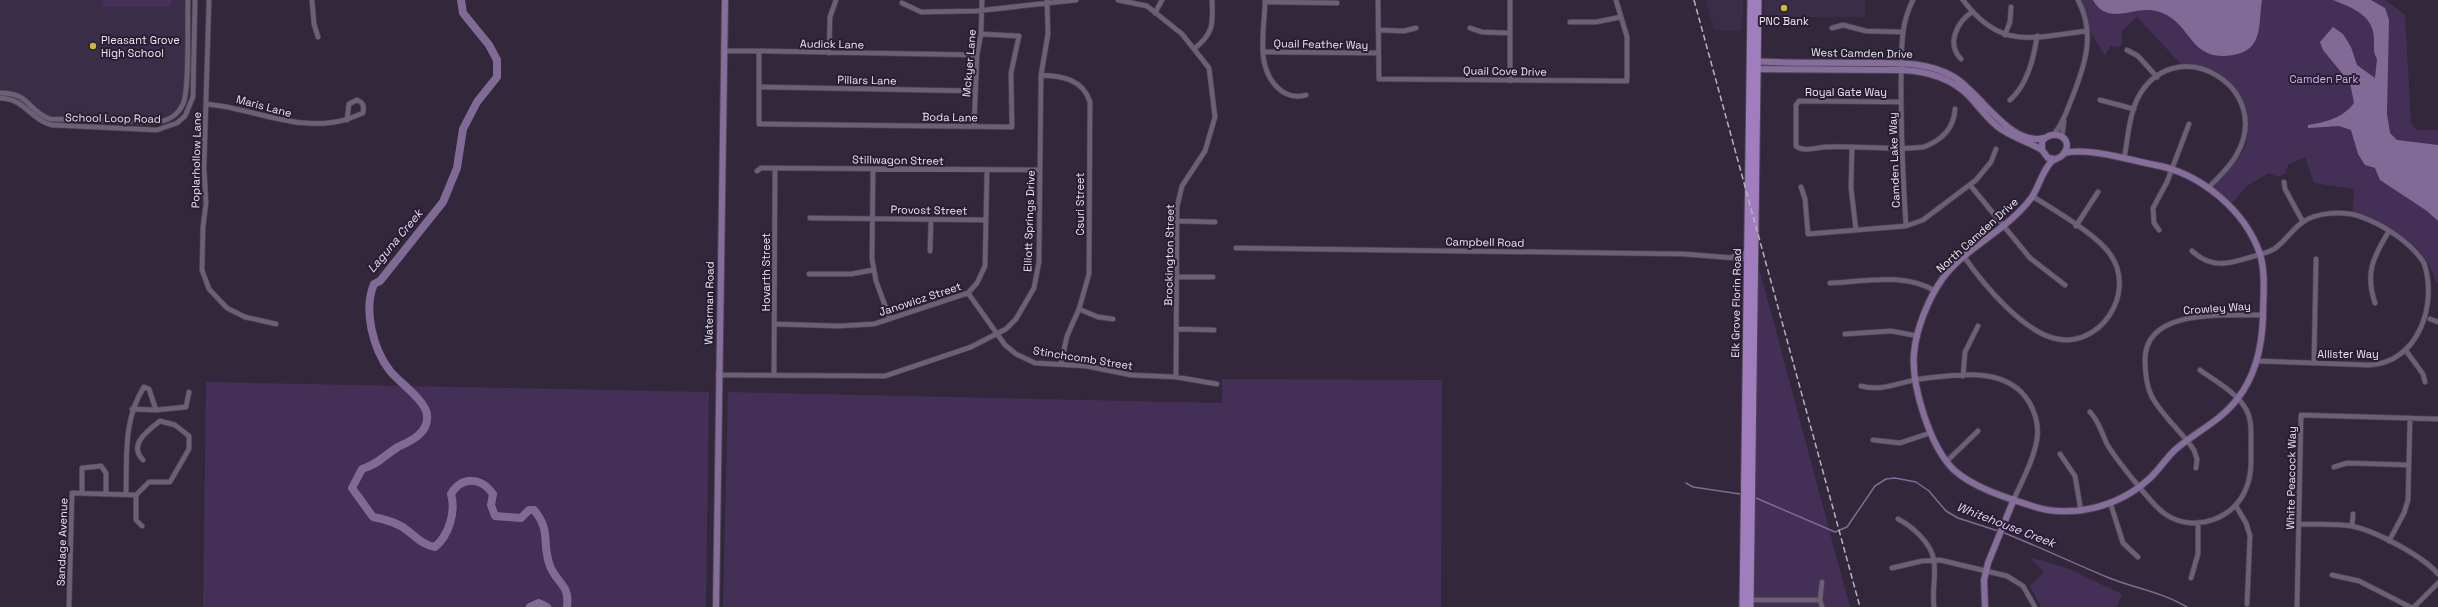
<svg xmlns="http://www.w3.org/2000/svg" width="2438" height="607" font-family="'Space Grotesk',sans-serif">
<style>
.built{fill:#3a2d47}
.green{fill:#443056}
.water{fill:#826a97}
.lines{fill:none;stroke-linecap:round;stroke-linejoin:round}
.stream{stroke:#826a97;stroke-width:1.5}
.river{stroke:#826a97;stroke-width:8}
.street-casing{stroke:#4d4354;stroke-width:6}
.secondary-casing{stroke:#4d4354;stroke-width:8}
.primary-casing{stroke:#4d4354;stroke-width:9}
.street{stroke:#6c6077;stroke-width:4.5}
.secondary{stroke:#866e9a;stroke-width:6}
.primary{stroke:#a07dbd;stroke-width:7}
.rail{stroke:#b9b1c0;stroke-width:1.5;stroke-dasharray:6 3;stroke-linecap:butt}
.poi-dot{fill:#d0b837;stroke:#281e31;stroke-width:1.5}
.labels{text-anchor:middle;stroke-width:4;stroke-linejoin:round;paint-order:stroke}
.poi-label{font-size:11px;fill:#ede6f3;stroke:#281e31}
.street-label{font-size:11px;fill:#ede6f3;stroke:#281e31}
.park-label{font-size:11px;fill:#d1adf2;stroke:#281e31}
.water-label{font-size:12px;font-style:italic;fill:#ead4ff;stroke:#281e31}
</style>
<rect width="100%" height="100%" fill="#32273b"/>
<path class="built" d="M0,0h187l-3,102 -7,11 -13,8 -107,-2 -12,-3 -29,-24h-16z
M1705,0h38l-1,31 -28,-1z
M1764,0h101v17l-101,1z"/>
<path class="green" d="M102,0h71l-4,7h-66z
M2081,0h305l19,15 6,108 6,7h21v153h-2c-8,-29 -26,-44 -52,-58 -10,-6 -19,-11 -31,-13l1,-23 -40,-6 -9,-26 -17,8 -3,9 -7,3 -9,-4 -21,12 -16,18 -18,-14c2,-10 22,-25 28,-36 22,-43 -14,-94 -61,-89l-44,-47 -15,14v12l-3,4 -9,-1 -5,10 -14,-23z
M1745,216l105,391h-109z
M1222,379l220,1 -1,227h-718l5,-215 494,11z
M206,382l503,10 -3,215h-503z
M2033,558l34,10 55,26 -5,13h-76l-11,-21 14,-14 -12,-12z"/>
<path class="water" d="M2093,0h169c-4,24 2,50 -29,55 -46,8 -40,-35 -77,-44 -22,-6 -48,16 -63,-11z
M2333,0h38l14,8 4,12 -2,94 3,19 7,7 41,5v76l-11,-10 -47,-31 -5,-12 -10,-3 -7,-11 -7,-24 -12,-4 -31,2v-3c18,-3 35,-7 46,-22l-4,-20 -27,-33 -3,-8 13,-15 10,7 8,13 6,18 18,13 2,-19c-4,-6 -3,-12 -3,-18 1,-25 -21,-33 -41,-41z"/>
<g class="lines">
<path class="stream" d="M1686,483l7,4 47,7
M1756,498l79,34 12,-5 28,-41 11,-7 9,-1 21,4 13,9 17,20 12,7 40,13
M2002,532c35,14 69,30 105,45 26,11 55,15 80,30"/>
<path class="river" d="M461,0l2,13 26,32 8,15v17l-20,25 -14,27 -6,39 -14,34 -63,79 -6,3c-11,26 -1,65 16,87 10,12 36,30 37,44 2,18 -16,26 -29,32 -13,8 -21,18 -36,22l-10,19 21,29c11,2 26,6 35,14 8,6 15,14 27,16 14,-12 21,-35 16,-53 11,-18 30,-17 42,0l-2,11 4,11 26,2 8,-8h5c18,22 7,32 16,56 7,18 20,18 17,41
M530,607l9,-4 8,4"/>
<defs>
<path id="street" d="M209,0l-5,168 2,35 -3,24 -1,43 7,19 18,19 18,9 31,7
M312,0l2,24 4,13
M1118,0l29,6 35,28 27,34 6,49 -10,34 -23,35 -5,21 -1,170
M1265,0c0,31 -12,71 18,92 7,4 14,6 23,3
M1378,0l1,79 248,2v-44l-11,-37
M1510,0v81
M1963,0c38,51 69,37 124,31
M1265,2l72,1
M902,3l19,9 55,-1 100,-11
M1155,13l7,-13
M1570,22h26l25,-5
M1470,28l12,4 27,1
M1832,28l11,-3 23,6 37,1
M1378,30l26,1 12,-3
M2005,35l5,-13 1,-15
M1194,49c20,-16 19,-25 18,-49
M2127,50l11,6 19,21
M724,51h35
M1263,52l115,1
M829,53l1,-36 6,-17
M977,55l-218,-4v73l253,3 -1,-54 8,-37 -38,-2
M1961,59c-15,-15 -4,-37 11,-47
M1041,75c21,1 42,4 49,27l-1,172 -10,35 -12,27 -6,28
M759,87l216,4
M0,93c31,0 26,17 50,26l107,3c11,-1 21,-7 26,-18 7,-15 4,-83 5,-104
M0,98c26,1 29,21 52,27l105,5 20,-7 8,-7 8,-19 2,-97
M2010,100c17,-15 24,-42 27,-64
M2100,100l34,9
M1901,102l-102,-1 -3,4v41c7,6 20,2 29,1 33,-2 67,4 99,0 18,-7 30,-18 31,-38
M206,104c49,4 92,30 142,15l15,-6c1,-7 1,-10 -6,-13l-8,4 -2,16
M974,127l3,-72 4,-21 1,-34
M2054,134c9,-10 13,-24 18,-36 13,-33 24,-64 6,-98
M2062,137l2,-16
M1852,147l-1,41 5,42
M2124,159c4,-20 5,-47 16,-65 39,-63 134,-6 97,60 -7,13 -19,24 -29,34
M873,169l-1,90 4,22 14,38
M757,171l4,-3 279,2
M2284,182l1,7 18,33
M1970,185l60,73 35,27
M1801,187l4,12 3,35 98,-8 17,-6 53,-40 15,-18 5,-13
M810,218l176,2
M1177,221l38,1
M1906,226c-3,-47 -5,-94 -5,-142 1,-28 -2,-58 12,-84
M2076,226l22,-34
M2159,230l-5,-7 -1,-15 14,-26 22,-58
M1236,248l448,6 63,5
M930,251l1,-31
M2192,251c19,18 37,13 59,6 8,-2 16,-4 23,-8 11,-7 18,-20 29,-27 14,-10 40,-11 56,-6 23,8 52,26 65,47 14,42 -6,100 -55,102l-112,-4
M1734,256l6,-3 7,1
M1965,258c19,27 56,71 88,80 46,13 85,-45 57,-84 -14,-20 -56,-44 -78,-58
M809,274h42l22,-4
M1177,277h36
M1830,283c34,-1 74,-11 105,8
M968,293l37,52 11,9 19,9 51,3 45,9 45,2 41,7
M2375,303c-10,-30 -2,-46 14,-72
M1079,309l19,8 15,2
M2430,319l8,3
M774,324l65,2 35,-2 94,-31 9,-10 8,-17 2,-96
M1176,329l38,1
M1845,334l46,-3 27,5
M2407,352l16,22 2,8
M2314,363l2,-104
M718,375l167,1 86,-29 35,-18 10,-10 18,-31 5,-26 2,-187 7,-41 -1,-34
M774,375l1,-207
M1963,376l2,-24 13,-26
M1861,386c20,6 39,-4 59,-7 36,-4 87,-14 109,23 7,12 10,24 8,37 -3,20 -15,42 -23,60
M132,409l24,1 30,-3 3,-15
M2090,412c9,9 12,22 17,32 8,14 46,62 58,70 29,20 71,5 82,-28 5,-13 4,-28 4,-42 0,-12 1,-24 -5,-35 -10,-17 -31,-28 -46,-39
M1873,440l27,3 30,-10
M2060,454l15,22 6,35
M1947,461l31,-30
M2334,467l13,-4 62,2
M2196,468l1,-9 -3,-9c-13,-19 -33,-35 -43,-55 -5,-11 -6,-23 -6,-36 1,-52 82,-43 118,-44
M82,493v-25l19,-2 5,7v21
M126,494c1,-36 -3,-75 18,-107l5,2 7,21
M2110,502l13,41 15,14
M2236,506l10,17 4,13 -3,68
M1898,519c14,7 33,24 36,41 2,15 -2,32 0,47
M2299,524c17,1 35,-1 52,2 23,4 72,30 87,48
M142,526l-6,-6v-25l13,-13h21l19,-33v-13l-14,-11 -15,-4c-13,10 -32,24 -17,39
M2352,526l1,-12
M2389,541l15,-28 4,-13 2,-82
M1892,568l30,-7 18,-1 67,16 16,10 12,21
M2332,575l27,6 51,26
M2191,578l7,-24v-31
M1750,600h70l2,-18
M1820,600l2,7
M69,607l3,-114 64,2
M2297,607l4,-192 137,4
M2414,607l24,-24"/>
<path id="secondary" d="M1753,61c37,3 75,1 112,2 31,0 62,-2 89,14 26,15 56,70 90,61
M1754,69l148,1c24,1 49,8 67,26 10,11 18,22 29,31 14,11 30,14 44,23
M2055,159l-7,-1 -6,-8v-9c11,-13 31,-4 23,11 -3,6 -9,6 -14,10 -9,10 -12,24 -19,35 -24,33 -65,49 -89,81 -14,19 -27,51 -29,75 -3,32 16,94 40,117 20,18 53,28 78,36 40,13 86,1 117,-27 10,-9 17,-21 27,-30 21,-18 45,-28 62,-51 18,-23 24,-52 25,-81 0,-20 3,-43 -3,-63 -15,-44 -60,-81 -105,-89 -26,-5 -66,-18 -91,-12
M716,607l9,-607
M1985,607l-1,-27 4,-17 26,-64"/>
<path id="primary" d="M1743,607l8,-607
M1750,607l8,-607"/>
</defs>
<use href="#street" class="street-casing"/>
<use href="#secondary" class="secondary-casing"/>
<use href="#primary" class="primary-casing"/>
<use href="#street" class="street"/>
<use href="#secondary" class="secondary"/>
<use href="#primary" class="primary"/>
<path class="rail" d="M1694,0l166,607"/>
</g>
<g class="poi-dot">
<circle cx="1784" cy="8" r="4"/>
<circle cx="93" cy="46" r="4"/>
</g>
<g class="labels">
<g class="poi-label">
<text x="1784" y="25">PNC Bank</text>
<text x="101" y="44" text-anchor="start">Pleasant Grove<tspan x="101" dy="13">High School</tspan></text>
</g>
<g class="street-label">
<text transform="translate(832 44) rotate(1)" y="4">Audick Lane</text>
<text transform="translate(1321 44) rotate(1)" y="4">Quail Feather Way</text>
<text transform="translate(1862 53) rotate(1)" y="4">West Camden Drive</text>
<text transform="translate(969 63) rotate(-85)" y="4">Mckyer Lane</text>
<text transform="translate(1505 71) rotate(1)" y="4">Quail Cove Drive</text>
<text transform="translate(867 80) rotate(1)" y="4">Pillars Lane</text>
<text x="1846" y="96">Royal Gate Way</text>
<text transform="translate(264 106) rotate(15)" y="4">Maris Lane</text>
<text transform="translate(950 117) rotate(1)" y="4">Boda Lane</text>
<text transform="translate(113 118) rotate(1)" y="4">School Loop Road</text>
<text transform="translate(196 160) rotate(-89)" y="4">Poplarhollow Lane</text>
<text transform="translate(898 160) rotate(1)" y="4">Stillwagon Street</text>
<text transform="translate(1894 160) rotate(-92)" y="4">Camden Lake Way</text>
<text transform="translate(1080 204) rotate(-90)" y="4">Csuri Street</text>
<text transform="translate(929 210) rotate(1)" y="4">Provost Street</text>
<text transform="translate(1029 221) rotate(-88)" y="4">Elliott Springs Drive</text>
<text transform="translate(1977 235) rotate(-42)" y="4">North Camden Drive</text>
<text transform="translate(1485 242) rotate(1)" y="4">Campbell Road</text>
<text transform="translate(1169 255) rotate(-89)" y="4">Brockington Street</text>
<text transform="translate(766 272) rotate(-90)" y="4">Hovarth Street</text>
<text transform="translate(920 299) rotate(-18)" y="4">Janowicz Street</text>
<text transform="translate(709 303) rotate(-89)" y="4">Waterman Road</text>
<text transform="translate(1736 303) rotate(-89)" y="4">Elk Grove Florin Road</text>
<text transform="translate(2217 308) rotate(-4)" y="4">Crowley Way</text>
<text x="2348" y="358">Allister Way</text>
<text transform="translate(1083 358) rotate(9)" y="4">Stinchcomb Street</text>
<text transform="translate(2291 478) rotate(-89)" y="4">White Peacock Way</text>
<text transform="translate(62 542) rotate(-88)" y="4">Sandage Avenue</text>
</g>
<g class="park-label">
<text x="2324" y="83">Camden Park</text>
</g>
<g class="water-label">
<text transform="translate(395 241) rotate(-50)" y="4">Laguna Creek</text>
<text transform="translate(2006 525) rotate(21)" y="4">Whitehouse Creek</text>
</g>
</g>
</svg>
